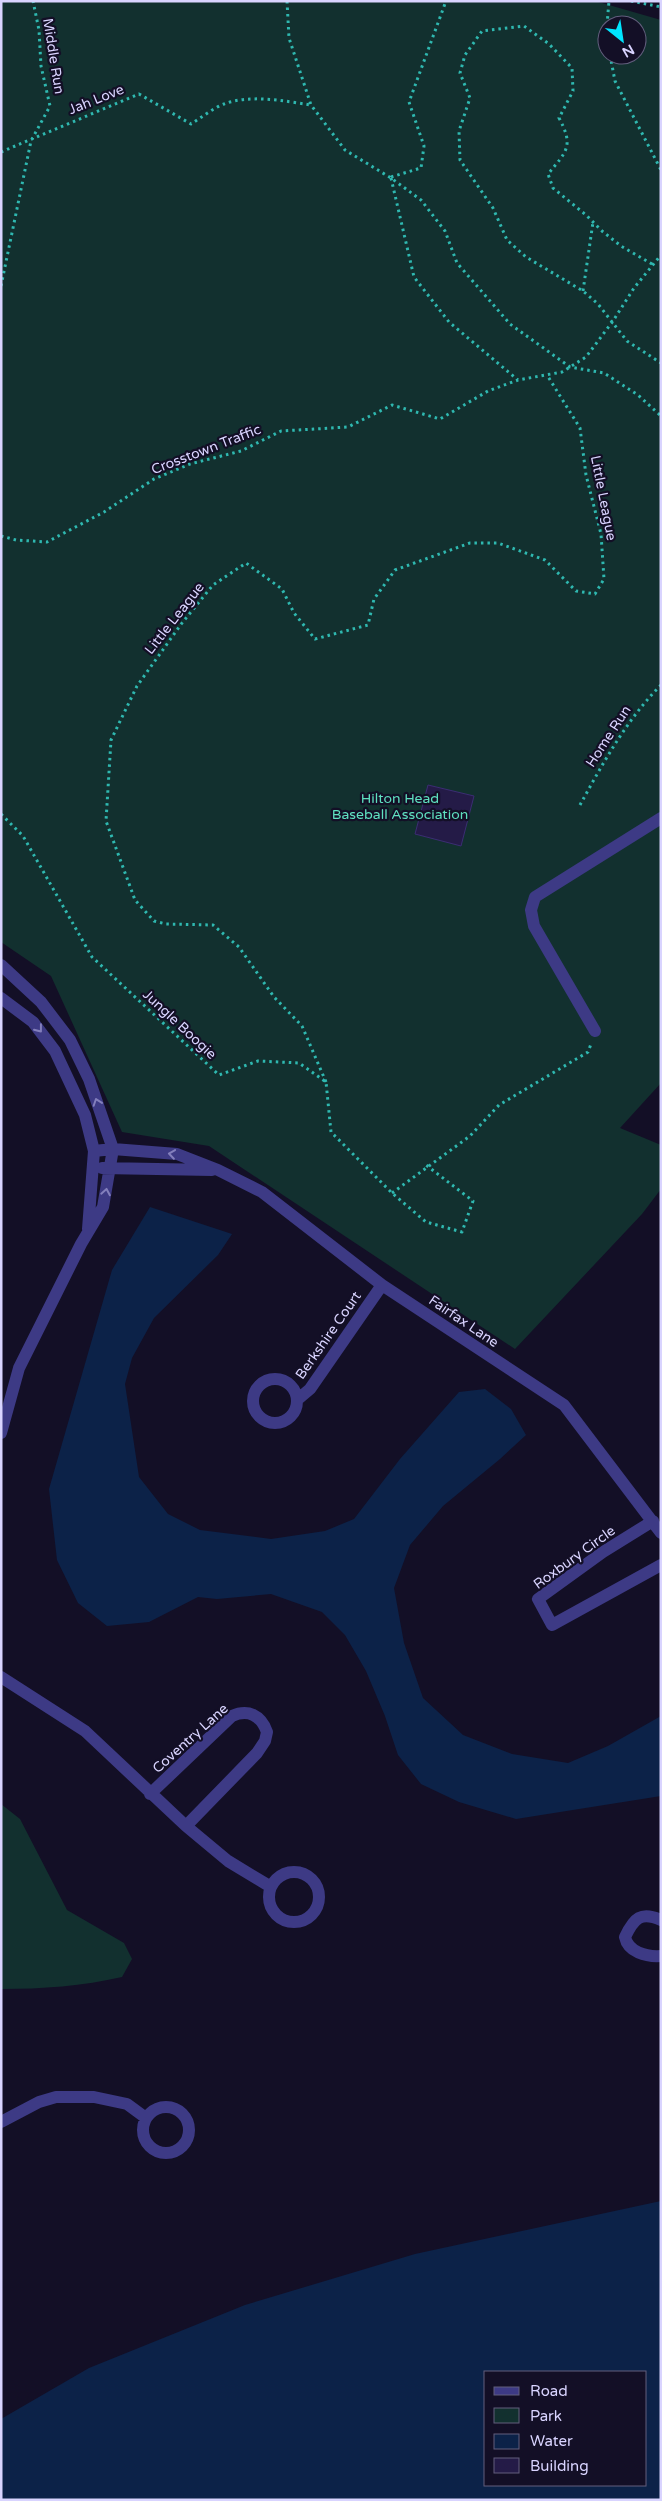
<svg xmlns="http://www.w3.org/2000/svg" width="662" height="2501" font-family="'Varela Round',sans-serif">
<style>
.green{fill:#12302f;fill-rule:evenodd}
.water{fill:#0c2248;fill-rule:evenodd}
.building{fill:#241b47;stroke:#3b2d73}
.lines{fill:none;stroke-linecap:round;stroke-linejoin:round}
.path{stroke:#2fb8b0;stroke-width:3;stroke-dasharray:2.5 4;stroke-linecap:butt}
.minor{stroke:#3d3a85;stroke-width:12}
.oneway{stroke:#837fbc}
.labels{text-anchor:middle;stroke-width:4.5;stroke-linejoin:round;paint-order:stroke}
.street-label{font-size:14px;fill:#d9d4ff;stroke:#130f26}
.park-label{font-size:14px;fill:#5fe0c0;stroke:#130f26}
</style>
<rect width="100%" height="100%" fill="#130f26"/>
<path class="green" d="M1,1h594l66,19v1063l-41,45 41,17v44l-19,25 -127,135 -306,-203 -87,-14 -71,-156 -50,-34zM607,25h30v30h-30z
M1,1804l19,15 47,91 57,33 8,16 -10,18c-39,9 -80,12 -121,12z"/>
<path class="water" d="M150,1207l82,27 -14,21 -64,63 -22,40 -7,26 14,93 29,37 32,16 71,9 54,-8 29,-12 46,-60 59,-67 26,-3 26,20 15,26 -26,24 -57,47 -33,39 -16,43 10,55 19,55 40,37 49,19 56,9 40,-17 53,-30v80l-145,23 -57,-17 -38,-18 -23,-29 -13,-39 -19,-45 -21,-36 -23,-23 -51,-18 -54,5 -19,-2 -49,25 -42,4 -29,-23 -21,-43 -8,-71 63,-219z
M661,2201v299h-660v-81l88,-51 156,-63 170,-51zM486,2372h160v113h-160z"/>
<path class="building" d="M428,785l46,11 -13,50 -46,-12z"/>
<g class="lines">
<path class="path" d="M287,1l2,37 22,67 34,45 46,28 30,22 24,31 12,32 53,61 60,43 34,6 34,22 23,21
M631,1l30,6
M607,25l2,-24
M607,29v4
M610,55l5,26 46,89
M1,152l138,-58 52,30c10,-6 22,-16 33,-20 26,-10 61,-3 87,1
M391,177l30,-9 3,-22 -15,-44 37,-101
M391,178l23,99 35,45 69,58
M652,264l-31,-18 -19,-15 -16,-16 -33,-27 -5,-14c19,-23 26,-28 11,-56l14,-27 -1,-23 -23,-24 -25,-18 -42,5 -17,24 -5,18 10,25 -11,33 1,29 33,48 14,32 19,17 57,34 15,13 29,37 34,22
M1,286l30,-145 19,-35 -9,-40 -2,-36 -6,-29
M583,291l10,-69
M1,536l15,4 31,2 57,-30 50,-33 36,-15 51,-13 40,-20 67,-4 44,-22 48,14 48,-28 30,-11 44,-8 24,-15 27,-36 21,-33 27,-33
M580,805c23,-42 47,-86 81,-120
M1,814l22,22 69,121 127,118 39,-14 41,2 27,19 5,50 61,61 34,29 36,10 11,-31 -47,-36
M326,1082l-24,-56 -28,-29 -35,-50 -26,-22 -47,-1 -12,-3 -19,-21 -29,-79 5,-81 26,-54 45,-63 31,-38 33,-22 36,26 12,24 21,26 53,-14 6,-26 21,-29 75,-27h28l47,17 31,31 19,3 9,-15 -3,-45 -15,-59 -6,-47 -33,-53
M392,1193l78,-57 29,-31 89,-53 3,-8"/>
<path class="minor" d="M1,965l40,37 29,38 19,39 24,70 -10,58 -22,37 -62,124 -18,65
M1,998l32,24 22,29 30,64 9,36 -6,78
M595,1031l-61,-105 -3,-16 4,-13 126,-79
M94,1151l19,-2 64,5 41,16 44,22 120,93 182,120 97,128
M102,1168l110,2
M253 1401a22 22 0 1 1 44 0a22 22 0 1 1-44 0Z
M297,1400l13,-11 72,-104
M653,1521l-50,31 -65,47 14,26 109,-60
M1,1677l84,54 101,95 42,35 43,26
M150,1794l82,-78c16,-7 29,-1 35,16l-2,9 -8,12 -71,73
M269 1897a25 25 0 1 1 50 0a25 25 0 1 1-50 0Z
M661,1920c-20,-9 -27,-2 -36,17 3,15 21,20 36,19
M143 2130a23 23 0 1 1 46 0a23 23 0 1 1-46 0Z
M1,2122l38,-20 17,-5h38l33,7 19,14"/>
</g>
<defs><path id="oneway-chevron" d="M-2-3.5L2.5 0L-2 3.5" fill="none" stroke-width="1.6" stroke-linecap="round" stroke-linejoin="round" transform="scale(1.25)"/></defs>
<g class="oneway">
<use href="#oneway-chevron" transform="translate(39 1029) rotate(52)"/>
<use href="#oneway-chevron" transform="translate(97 1102) rotate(-109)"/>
<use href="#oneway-chevron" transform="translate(172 1154) rotate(-172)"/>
<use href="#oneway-chevron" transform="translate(106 1192) rotate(-80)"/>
</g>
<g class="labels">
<g class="street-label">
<text transform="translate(54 56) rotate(81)" y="5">Middle Run</text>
<text transform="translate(96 99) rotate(-22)" y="5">Jah Love</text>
<text transform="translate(206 449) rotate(-21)" y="5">Crosstown Traffic</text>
<text transform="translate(604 498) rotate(79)" y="5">Little League</text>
<text transform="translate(174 618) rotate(-52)" y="5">Little League</text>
<text transform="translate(608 736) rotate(-57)" y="5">Home Run</text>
<text transform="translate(180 1024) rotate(43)" y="5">Jungle Boogie</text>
<text transform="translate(464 1321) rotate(34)" y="5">Fairfax Lane</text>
<text transform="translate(328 1335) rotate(-55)" y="5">Berkshire Court</text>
<text transform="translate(574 1557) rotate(-36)" y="5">Roxbury Circle</text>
<text transform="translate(190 1738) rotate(-42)" y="5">Coventry Lane</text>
</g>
<g class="park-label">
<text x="400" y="803">Hilton Head<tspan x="400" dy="16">Baseball Association</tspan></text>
</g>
</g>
<rect width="662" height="2501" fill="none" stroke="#d9d4ff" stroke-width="5"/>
<rect x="484" y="2371" width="162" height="115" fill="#130f26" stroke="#625e7d"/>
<rect x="494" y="2387" width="25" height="8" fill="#3d3a85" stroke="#625e7d"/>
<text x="530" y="2396" font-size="15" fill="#d9d4ff">Road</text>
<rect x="494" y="2408" width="25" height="15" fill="#12302f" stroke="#625e7d"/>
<text x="530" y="2421" font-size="15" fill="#d9d4ff">Park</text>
<rect x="494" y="2434" width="25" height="15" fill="#0c2248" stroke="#625e7d"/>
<text x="530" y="2446" font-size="15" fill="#d9d4ff">Water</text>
<rect x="494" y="2458" width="25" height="15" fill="#241b47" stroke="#625e7d"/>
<text x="530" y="2471" font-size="15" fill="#d9d4ff">Building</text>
<g transform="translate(622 40) rotate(150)"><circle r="24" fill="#130f26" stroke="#625e7d"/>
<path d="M0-4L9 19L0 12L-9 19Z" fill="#00e5ff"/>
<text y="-8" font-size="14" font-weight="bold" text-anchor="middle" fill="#d9d4ff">N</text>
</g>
</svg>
